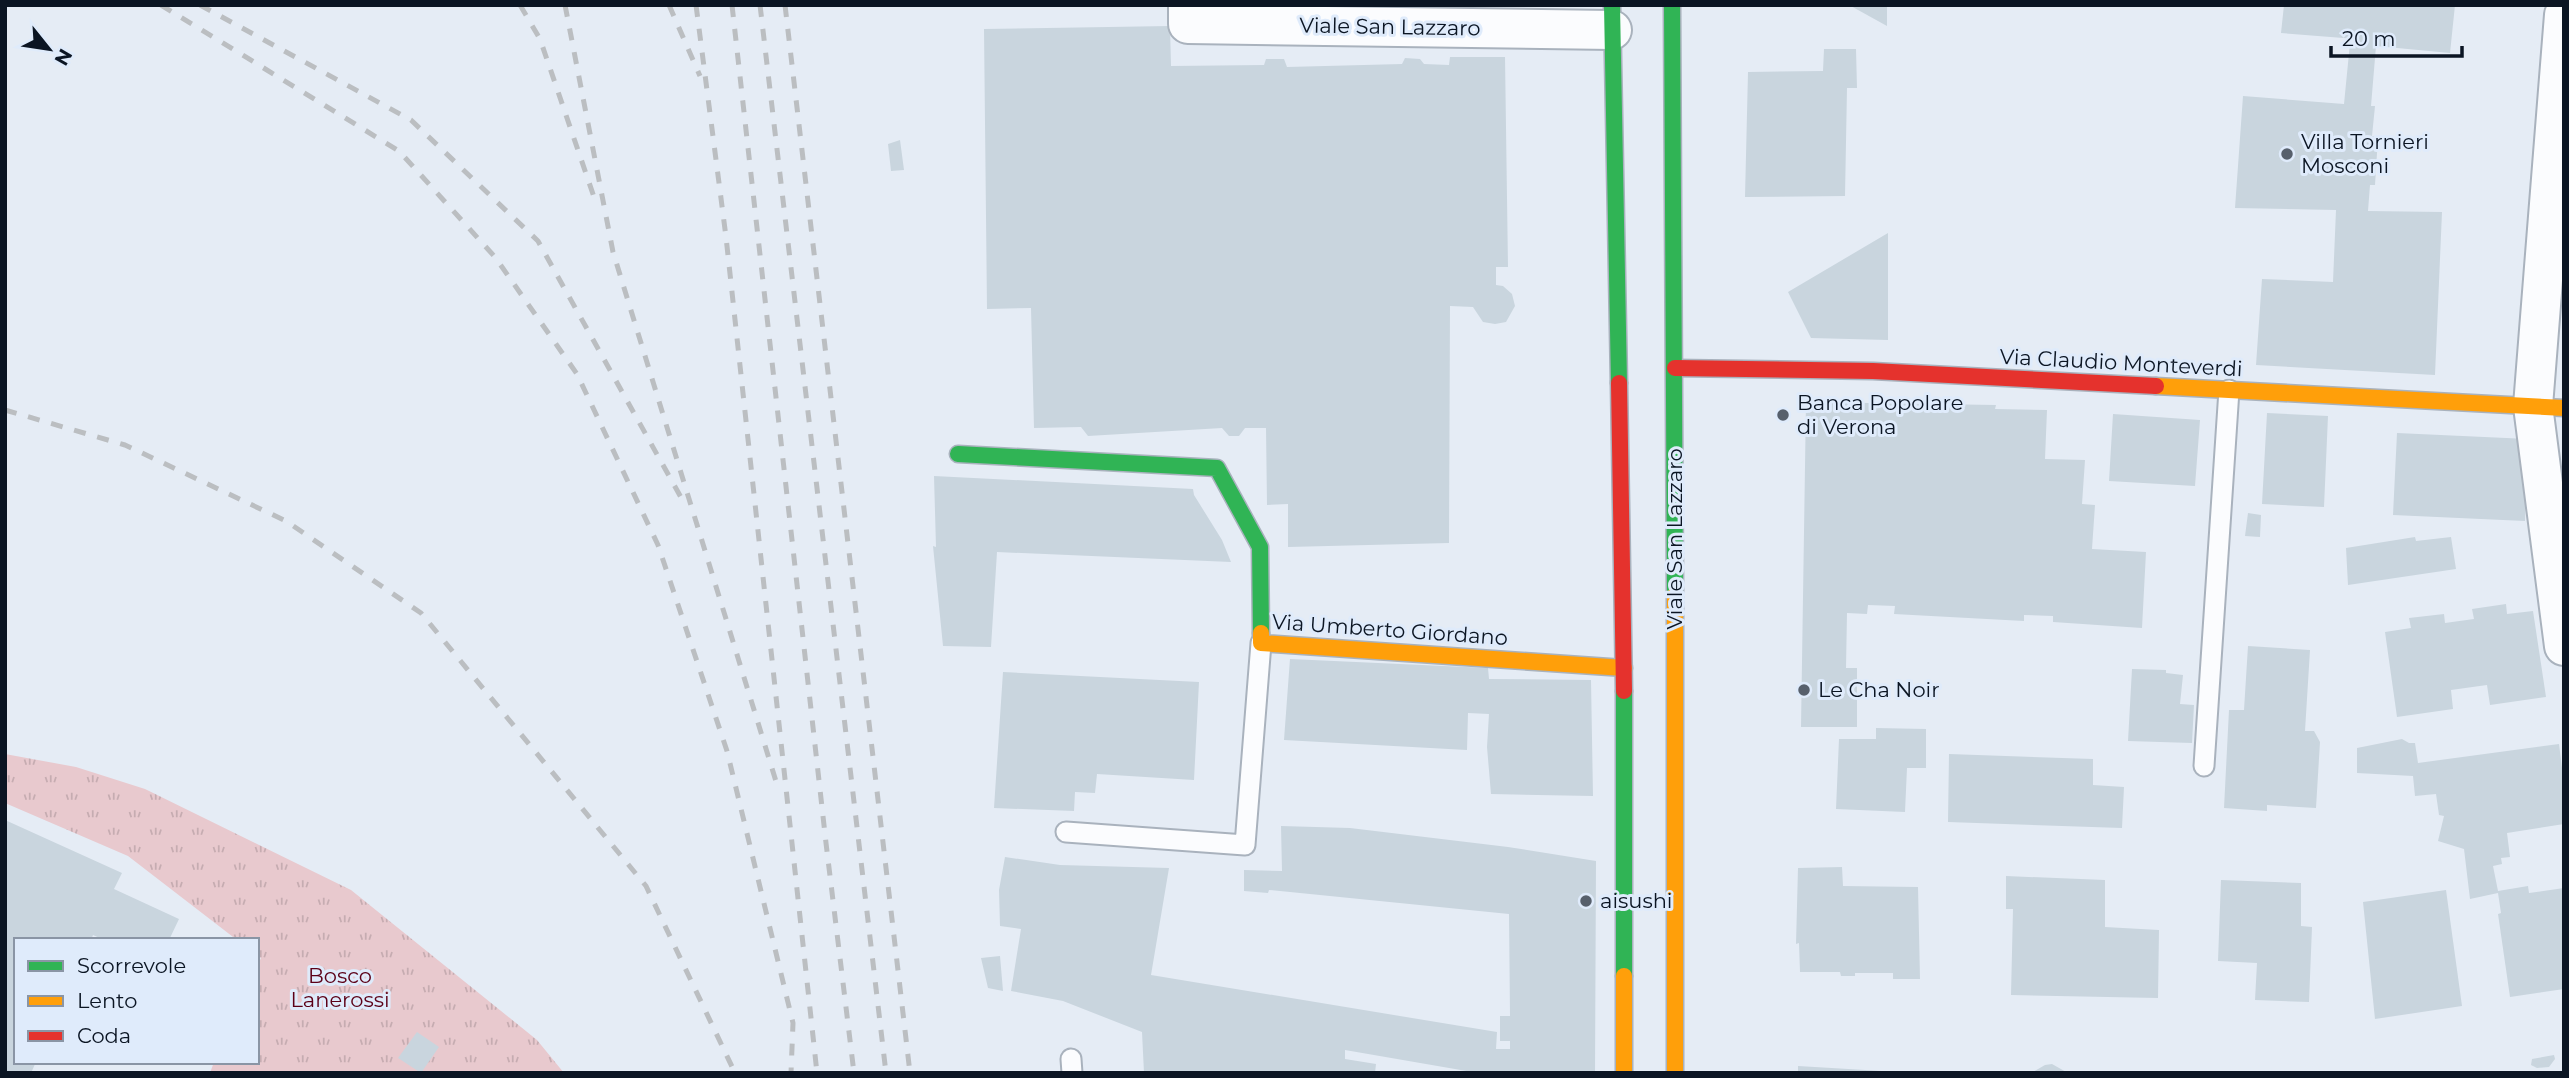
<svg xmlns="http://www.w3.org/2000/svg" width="2569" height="1078" font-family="Montserrat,sans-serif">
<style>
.grass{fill:url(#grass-tufts)}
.building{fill:#c9d5de}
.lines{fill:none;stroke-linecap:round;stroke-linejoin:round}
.lane-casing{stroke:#a9b2bd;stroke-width:23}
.street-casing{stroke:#a9b2bd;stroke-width:42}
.fast-casing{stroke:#a9b2bd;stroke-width:19}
.slow-casing{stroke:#a9b2bd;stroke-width:19}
.jam-casing{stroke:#a9b2bd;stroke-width:19}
.lane{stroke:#fbfcfe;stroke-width:19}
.street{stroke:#fbfcfe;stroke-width:38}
.fast{stroke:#30b455;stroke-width:16}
.slow{stroke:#ff9f0a;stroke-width:16}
.jam{stroke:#e5322d;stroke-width:16}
.rail{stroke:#bbbec1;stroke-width:5;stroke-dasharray:12 12;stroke-linecap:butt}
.poi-dot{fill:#57606c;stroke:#dfebfb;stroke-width:2.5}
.labels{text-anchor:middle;stroke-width:6;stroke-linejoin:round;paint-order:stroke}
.street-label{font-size:21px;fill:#0b1523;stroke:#dfebfb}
.poi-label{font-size:21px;fill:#0b1523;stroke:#dfebfb;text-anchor:start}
.park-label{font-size:21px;fill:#5c0017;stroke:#dfebfb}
</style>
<defs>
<pattern id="grass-tufts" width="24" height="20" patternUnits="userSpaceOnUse" patternTransform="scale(1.75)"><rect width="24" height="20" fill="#e8c9ce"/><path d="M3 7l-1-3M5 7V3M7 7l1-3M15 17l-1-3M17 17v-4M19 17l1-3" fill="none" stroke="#c6acb1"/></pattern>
</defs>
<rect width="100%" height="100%" fill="#e5ecf5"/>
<path class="grass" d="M5,754l71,13 69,22 206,101 186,150 27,33h-354l4,-11h43v-96l4,-8 -4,-2v-16h-20l-109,-84 -123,-53z"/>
<path class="building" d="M1849,5h38v21z
M2284,5h171l-5,48 -74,-7 -5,60h4l-3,30 6,1 -3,48h-5l-2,26 74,1 -7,163 -179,-10 6,-86 71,3 3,-72 -101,-2 8,-112 101,8 6,-61 6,1v-5l-75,-6z
M1170,26l1,40 93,-1 2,-6h18l3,8 115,-3 3,-6 15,1 4,5 25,1 1,-8h55l3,210h-12v18l7,1 9,8 3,12 -9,16 -11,2 -12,-2 -10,-15 -23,-1 -1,237 -161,4v-43l-21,1 -1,-77h-21l-6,8h-10l-7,-8 -134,8 -7,-9 -47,1 -3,-120 -44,1 -3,-280z
M1824,49h32l1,39h-10l-2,108 -100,1 3,-125 75,-1z
M900,140l4,30 -13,1 -3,-27z
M1888,233v107l-77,-2 -23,-46z
M1806,402l190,3 -1,4 52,1 -2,49 40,1 -3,44 13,1 -3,44 54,3 -4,76 -89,-6v-6l-29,-1v6l-130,-7 1,-8 -27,-1 -1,9 -20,-1 -1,55h11v59h-56z
M2267,413l61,3 -4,91 -62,-3z
M2113,414l87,6 -5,66 -86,-5z
M2397,433l131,6 -3,82 -132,-6z
M934,476l259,13 1,6 28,45 9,22 -234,-10 -6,95 -48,-1 -10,-100 3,1z
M2248,513l13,2 -1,22 -15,-1z
M2415,537l1,4 35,-4 5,32 -108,16 -2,-37z
M2506,604l1,10 26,-3 13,86 -56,8 -3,-20 -36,5 2,19 -56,8 -12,-85 26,-4 -2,-10 35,-4 1,9 29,-4 -2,-10z
M2248,646l62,4 -5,81h9l6,11 -4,66 -49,-3v6l-43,-3 5,-98h15z
M1290,659l198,9 1,11 102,1 2,116 -102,-2 -4,-47 2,-33 -21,-1 -1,37 -183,-10z
M2132,669l34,1v3l17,2 -3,29 14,1 -2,38 -64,-2z
M1003,672l196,10 -5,98 -97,-6 -2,19 -20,-1 -1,19 -80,-3z
M1876,728l50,1v39h-19l-2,44 -69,-3 3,-70h37z
M2402,739l7,4h6l3,20 141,-19 5,40v40l-57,9 3,24 -9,1 1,6 -9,2 5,25 30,-5 1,7 35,-5v101l-54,8 -12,-83 3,-1 -3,-20 -28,6 -6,-50 -26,-8 6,-25 -5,-1 -3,-21 -21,2 -2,-20 -56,-3v-25z
M1949,754l144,5v26l31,2 -2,41 -174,-6z
M5,820l117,53 -8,16 65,30 -10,21h-65l-11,-5 -2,5h-75v122h20l-5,11h-26z
M1281,826l69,2 158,19 88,14 -1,212h-117l-133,-23v9l31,5 -1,9h-231l-2,-41 -79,-31 -52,-10 10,-62 -21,-3 -1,-36 6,-33 55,8 109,3 -18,107 346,57 -1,17h14v-8h-10v-25h10l-1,-102 -240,-24 -1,3 -24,-2v-21l38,1z
M1842,867l1,19 75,1 2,92h-27v-6h-38v3h-14l-1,-4h-40l-1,-29 -3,1 2,-76z
M2006,876l99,4v47l54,3 -1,68 -147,-3 2,-86h-7z
M2221,880l80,3v43l11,1 -3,75 -54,-2 2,-37 -39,-2z
M2446,890l16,116 -87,13 -12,-117z
M1000,956l3,35 -15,-3 -7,-30z
M417,1032l22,15 -18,26 -23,-15z
M2554,1055l1,4 -6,8 -12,1 -6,-3 1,-6z
M2052,1064l16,9h-37l14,-8z
M1798,1066l84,5v2h-84z"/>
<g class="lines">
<defs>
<path id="lane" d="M2204,766l25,-376
M1066,832l179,13 16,-202
M1071,1059l1,14"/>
<path id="street" d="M1188,5v19l424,6
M2564,15l-31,391 31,240"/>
<path id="fast" d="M1612,5l7,378
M1672,5l3,590
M958,454l259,14 43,79 1,86
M1624,691v285"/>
<path id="slow" d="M2156,386l408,22
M1675,595v478
M1261,633v10l363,25
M1624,976v97"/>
<path id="jam" d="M1675,368l198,3 283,15
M1619,383l5,308"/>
</defs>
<use href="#lane" class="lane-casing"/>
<use href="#street" class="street-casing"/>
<use href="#fast" class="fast-casing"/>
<use href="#slow" class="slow-casing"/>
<use href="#jam" class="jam-casing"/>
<use href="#lane" class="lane"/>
<use href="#street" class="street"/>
<use href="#fast" class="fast"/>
<use href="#slow" class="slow"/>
<use href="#jam" class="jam"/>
<path class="rail" d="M161,5l238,146 96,106 82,117 81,171 69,206 66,272 -2,50
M200,5l211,115 127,121 145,260
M520,5l20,34 54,158
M565,5l48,247 166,539
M669,5l31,71
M696,5l30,232 91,836
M732,5l94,838 28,230
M760,5l126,1068
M785,5l125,1068
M5,410l120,35 161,76 135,92 225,273 89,187"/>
</g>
<g class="poi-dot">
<circle cx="2287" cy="154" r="7"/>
<circle cx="1783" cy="415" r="7"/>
<circle cx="1804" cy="690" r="7"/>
<circle cx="1586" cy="901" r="7"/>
</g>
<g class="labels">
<g class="street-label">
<text transform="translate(1390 27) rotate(1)" y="7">Viale San Lazzaro</text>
<text transform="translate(2121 363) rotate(3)" y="7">Via Claudio Monteverdi</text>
<text transform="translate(1675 539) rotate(-90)" y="7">Viale San Lazzaro</text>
<text transform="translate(1390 630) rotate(4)" y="7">Via Umberto Giordano</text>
</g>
<g class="poi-label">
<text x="2301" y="149">Villa Tornieri<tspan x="2301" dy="24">Mosconi</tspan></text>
<text x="1797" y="410">Banca Popolare<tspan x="1797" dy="24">di Verona</tspan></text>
<text x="1818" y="697">Le Cha Noir</text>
<text x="1600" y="908">aisushi</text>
</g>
<g class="park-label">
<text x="340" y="983">Bosco<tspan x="340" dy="24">Lanerossi</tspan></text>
</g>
</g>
<rect width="2569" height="1078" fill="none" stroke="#0b1523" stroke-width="14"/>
<rect x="14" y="938" width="245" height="126" fill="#dfebfb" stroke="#8a95a5" stroke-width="2"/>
<rect x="28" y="961" width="35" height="10" fill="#30b455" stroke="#8a95a5" stroke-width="2"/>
<text x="77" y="973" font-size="21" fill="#0b1523">Scorrevole</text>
<rect x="28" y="996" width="35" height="10" fill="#ff9f0a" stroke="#8a95a5" stroke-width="2"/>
<text x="77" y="1008" font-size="21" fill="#0b1523">Lento</text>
<rect x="28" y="1031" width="35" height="10" fill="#e5322d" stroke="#8a95a5" stroke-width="2"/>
<text x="77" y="1043" font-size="21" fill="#0b1523">Coda</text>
<g transform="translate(49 49) rotate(120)" stroke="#dfebfb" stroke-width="5" paint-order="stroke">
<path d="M0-5L12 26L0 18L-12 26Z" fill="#0b1523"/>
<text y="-10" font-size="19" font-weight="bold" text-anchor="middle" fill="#0b1523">N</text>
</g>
<path d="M2331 46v10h131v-10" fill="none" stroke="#0b1523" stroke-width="3.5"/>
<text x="2342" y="46" font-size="21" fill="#0b1523" stroke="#dfebfb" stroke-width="5" paint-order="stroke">20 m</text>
</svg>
